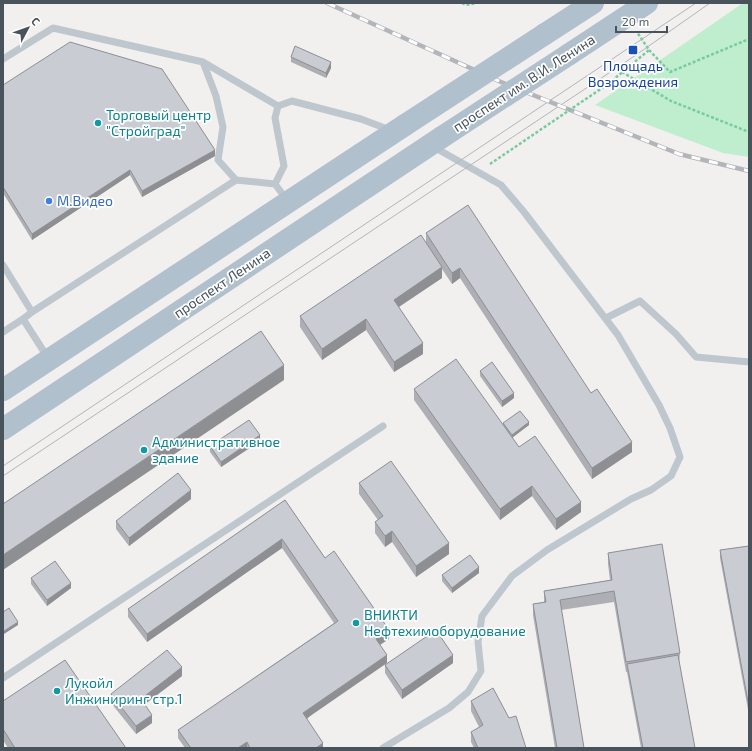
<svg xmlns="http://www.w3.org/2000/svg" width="752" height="751" font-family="'Exo 2',sans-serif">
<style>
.green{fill:#bfeecf}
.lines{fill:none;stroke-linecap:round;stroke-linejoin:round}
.path{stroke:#78cb9e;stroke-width:2.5;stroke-dasharray:3 2;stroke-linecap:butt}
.service{stroke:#bec7ce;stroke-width:7}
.primary{stroke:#b0c0cd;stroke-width:22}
.tram{stroke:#b2b5b9;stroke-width:1}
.rail-casing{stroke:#b2b5b9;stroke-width:4.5}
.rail{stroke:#fff;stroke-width:3;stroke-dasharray:9;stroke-linecap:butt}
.path-bridge{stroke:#78cb9e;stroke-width:2.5;stroke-dasharray:3 2;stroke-linecap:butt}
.primary-bridge{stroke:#b0c0cd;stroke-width:22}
.wall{fill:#adafb5}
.shaded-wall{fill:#8d8f93}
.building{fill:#c9ccd2;stroke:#8d8f93}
.transit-dot{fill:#1a4fb4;stroke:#fff;stroke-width:1.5}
.culture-dot{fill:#0f9aa8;stroke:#fff;stroke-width:1.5}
.shop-dot{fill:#3f7fe0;stroke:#fff;stroke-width:1.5}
.labels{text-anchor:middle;stroke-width:3.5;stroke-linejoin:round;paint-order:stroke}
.transit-label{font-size:14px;fill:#164399;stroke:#fff}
.street-label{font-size:14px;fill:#48535c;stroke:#fff}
.culture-label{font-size:14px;fill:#0d838f;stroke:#fff;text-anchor:start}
.shop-label{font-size:14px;fill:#366cbe;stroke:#fff;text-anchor:start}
</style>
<rect width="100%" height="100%" fill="#f2efef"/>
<path class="green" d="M743,3h6v154l-26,-4 -128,-48z"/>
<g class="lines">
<path class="path" d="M462,3l4,2 10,-2
M649,50l21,22 79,-33
M622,72l49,29 78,31
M608,84l41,-34 -12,-18"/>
<path class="service" d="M3,59l50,-31 150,34 75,44
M203,62l13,34 7,31 -5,33 18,20
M275,184l9,-18 -9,-48 3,-12 14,-5 69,18 29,11
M3,265l29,47
M606,318l34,-17 36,33 20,23 53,5
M3,332l20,-13
M48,358l-25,-39 9,-7 204,-132 39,4 12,16
M3,678l380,-252
M383,748l66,-40 19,-16 13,-21 -3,-29 4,-26 30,-40 35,-26 84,-51 20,-9 20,-14 9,-19 -10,-29 -11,-23 -41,-70 -94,-123 -23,-27 -69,-39"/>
<path class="primary" d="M545,34l48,-31
M568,55l79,-52
M3,390l402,-265
M3,429l439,-292"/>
<path class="tram" d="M3,466l693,-463
M3,476l633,-421 74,-52"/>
<defs>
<path id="rail" d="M327,3l174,79 178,72 70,17"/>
</defs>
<use href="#rail" class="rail-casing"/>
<use href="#rail" class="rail"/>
<path class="path-bridge" d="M490,164l118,-80"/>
<path class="primary-bridge" d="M405,125l140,-91
M442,137l126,-82"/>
</g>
<path class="wall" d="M291,57l40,11 -5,10 -35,-16z
M3,85l212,71 -73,41 -12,-22 -98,65 -29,-47z
M426,233l165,160 41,59 -40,27 -132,-201 -8,6 -10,-15v9l-43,29 24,47 -29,18 -28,-42 -44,30 -22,-33v-11l126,-73z
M480,371l34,27 -12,9 -22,-31z
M414,389l89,36v-2l26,2 -17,12 7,10 62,65 -25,18 -24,-34 -32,24 -86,-120z
M260,441l-39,26 -11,-15v-6z
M359,483l90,71 -33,23 -24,-35 -7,5 -10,-14v-11l3,-2 -19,-26z
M191,499l-62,47 -13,-17v-8z
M285,500l40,58 64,81 -9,6 -73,74 16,29h-138l-7,-10v-8l156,-107 -52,-75 -135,94 -19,-25v-8z
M749,546v169l-29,-157v-8z
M608,553l72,100 -1,11 16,84h-54l-14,-76h-1l-12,-70 -53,8 23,138h-29l-22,-133v-11l11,-2v-11l66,-11 -2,-16z
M479,573l-27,20 -10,-12v-6z
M31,578l40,10 -24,18 -16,-22z
M453,663l-51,36 -17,-26v-8z
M182,676l-37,28 7,19 -16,11 -25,-31v-9z
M3,701l123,47h-118l-5,-8z
M471,701l38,17 17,30h-52l-3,-6v-10l8,-5 -8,-16z"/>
<path class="shaded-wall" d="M331,62v6l-5,10v-5z
M215,150v6l-73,41v-6z
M130,170v5l-98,65v-6z
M442,267v11l-48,32v-10z
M460,268v10l-8,6v-11z
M366,319v11l-44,30v-11z
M423,343v11l-29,18v-10z
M284,365v15l-281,190v-15z
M514,393v5l-12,9v-6z
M529,422v3l-17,13v-3z
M260,435v6l-39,26v-5z
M632,442v10l-40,27v-11z
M532,486v10l-32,24v-11z
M191,490v9l-62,47v-8z
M581,502v10l-25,18v-11z
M392,531v11l-7,5v-11z
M282,539v9l-135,94v-8z
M449,543v11l-33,23v-11z
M479,567v6l-27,20v-5z
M71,583v5l-24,18v-6z
M18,622v3l-14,9v-3z
M389,630v9l-13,8v-8z
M387,655v8l-84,58v-8z
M453,655v8l-51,36v-9z
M182,667v9l-41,31v-8z
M152,715v8l-16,11v-8z
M247,742v6h-9z
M323,743v5h-7z"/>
<path class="building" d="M70,42l92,27 53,81 -73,41 -12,-21 -98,64 -29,-47v-102z
M295,46l36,16 -5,11 -35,-16z
M468,205l123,188 6,-4 35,53 -40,26 -132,-200 -8,5 -26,-40z
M421,235l21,32 -48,33 29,43 -29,19 -28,-43 -44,30 -22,-33z
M261,331l23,34 -281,190v-51z
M456,359l63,88 16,-11 46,66 -25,17 -24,-33 -32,23 -86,-120z
M492,362l22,31 -12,8 -22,-30z
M520,411l9,11 -17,13 -9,-12z
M249,420l11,15 -39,27 -11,-16z
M391,461l58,82 -33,23 -24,-35 -7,5 -10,-14 8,-6 -24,-33z
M178,473l13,17 -62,48 -13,-17z
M285,500l40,58 9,-7 55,79 -13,9 11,16 -84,58 20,30 -7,5h-66l-3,-6 -9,6h-47l-13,-18 160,-109 -56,-82 -135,95 -19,-25z
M662,544l18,109 -54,9 -12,-71 -54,9 24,148h-27l-24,-144 13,-2 -2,-11 68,-11 -4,-27z
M749,546v161l-29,-157z
M470,555l9,12 -27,21 -10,-13z
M55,561l16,22 -24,17 -16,-22z
M9,608l9,14 -14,9 -1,-1v-18z
M436,630l17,25 -51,35 -17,-25z
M167,650l15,17 -41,32 11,16 -16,11 -25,-32z
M678,655l17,93h-52l-16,-84z
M65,660l61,88h-111l-12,-19v-28z
M493,688l16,30 7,-2 10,32h-48l-7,-16 12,-7 -12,-24z"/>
<rect class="transit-dot" x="628" y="45" width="10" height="10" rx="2"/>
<g class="culture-dot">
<circle cx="98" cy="123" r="4"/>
<circle cx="144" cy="450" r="4"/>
<circle cx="356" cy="623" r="4"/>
<circle cx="57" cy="691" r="4"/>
</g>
<circle class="shop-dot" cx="49" cy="201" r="4"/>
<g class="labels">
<g class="transit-label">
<text x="633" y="71">Площадь<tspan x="633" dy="16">Возрождения</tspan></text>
</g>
<g class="street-label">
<text transform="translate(524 83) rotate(-33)" y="5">проспект им. В.И. Ленина</text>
<text transform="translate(222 283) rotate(-34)" y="5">проспект Ленина</text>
</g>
<g class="culture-label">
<text x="106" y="120">Торговый центр<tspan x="106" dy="16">"Стройград"</tspan></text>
<text x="152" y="447">Административное<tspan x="152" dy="16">здание</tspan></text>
<text x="364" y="620">ВНИКТИ<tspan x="364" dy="16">Нефтехимоборудование</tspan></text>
<text x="65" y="688">Лукойл<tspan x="65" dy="16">Инжиниринг стр.1</tspan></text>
</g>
<g class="shop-label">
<text x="57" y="206">М.Видео</text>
</g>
</g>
<rect width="752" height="751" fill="none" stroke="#48535c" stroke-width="8"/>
<g transform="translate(28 28) rotate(49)" stroke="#ffffff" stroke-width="3" paint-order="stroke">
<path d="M0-3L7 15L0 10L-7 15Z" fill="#48535c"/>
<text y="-6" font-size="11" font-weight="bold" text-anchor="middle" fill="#48535c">С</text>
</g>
<path d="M616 26v6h51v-6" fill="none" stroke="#48535c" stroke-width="2"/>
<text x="622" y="26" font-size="12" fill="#48535c" stroke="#ffffff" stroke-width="3" paint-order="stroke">20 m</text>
</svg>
